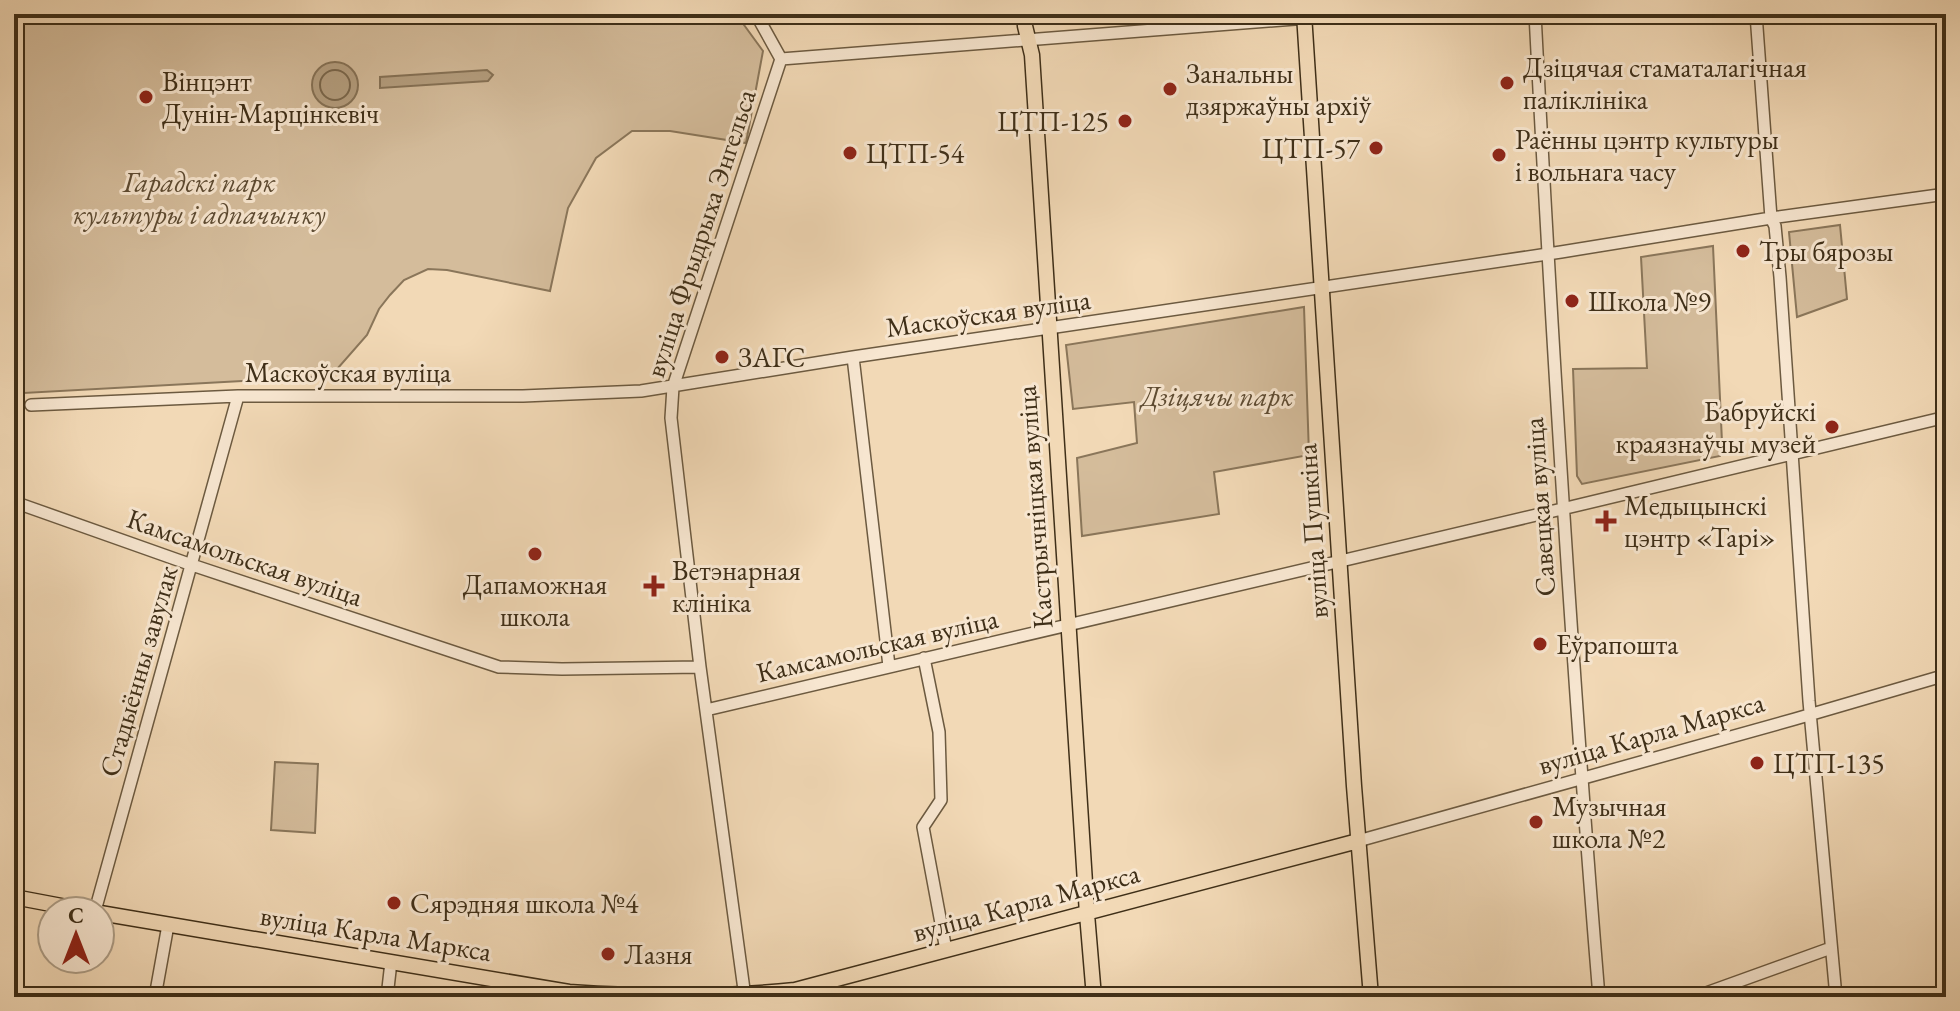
<svg xmlns="http://www.w3.org/2000/svg" width="1960" height="1011" font-family="'EB Garamond',serif">
<style>
.green{fill:#d4bc9b;stroke:#8a765a;stroke-width:2}
.water{fill:#b59f80;stroke:#867256;stroke-width:2}
.lines{fill:none;stroke-linecap:round;stroke-linejoin:round}
.shore{stroke:#7a674c;stroke-width:2}
.minor-casing{stroke:#6c5a40;stroke-width:14}
.major-casing{stroke:#3f2f18;stroke-width:17}
.minor{stroke:#f7e6d0;stroke-width:11}
.major{stroke:#f2d9b6;stroke-width:14}
.poi-dot{fill:#8f2418;stroke:#f7e6d0;stroke-width:3}
.labels{text-anchor:middle;stroke-width:6;stroke-linejoin:round;paint-order:stroke}
.poi-label{font-size:28px;fill:#3f2f18;stroke:#f7e6d0;text-anchor:start}
.park-label{font-size:28px;font-style:italic;fill:#5d4b32;stroke:#f7e6d0}
.street-label{font-size:28px;fill:#3f2f18;stroke:#f7e6d0}
</style>
<rect width="100%" height="100%" fill="#f2d9b6"/>
<filter id="stains"><feTurbulence type="fractalNoise" baseFrequency=".0025" numOctaves="4"/><feColorMatrix values="0 0 0 0 .2 0 0 0 0 .09 0 0 0 0 .02 0 0 0 .5 -.17"/></filter>
<radialGradient id="worn" r=".72"><stop offset=".6" stop-color="#630" stop-opacity="0"/><stop offset="1" stop-color="#630" stop-opacity=".3"/></radialGradient>
<path class="green" d="M14,14h722l27,37 -17,92 -76,-12h-38l-36,27 -28,50 -18,83 -103,-21 -19,-1 -24,11 -14,15 -11,14 -12,26 -36,41 -307,17v-10l-10,-1z
M1840,225l7,74 -50,18 -8,-85z
M1713,246l9,196 -2,14 -138,28 -5,-8 -4,-107 74,-1 -6,-111z
M1304,307l5,148 -95,17 5,42 -137,22 -5,-78 60,-15 -3,-41 -61,7 -7,-64z
M275,762l43,2 -3,69 -44,-3z"/>
<path class="water" d="M312 85a23 23 0 1 1 46 0a23 23 0 1 1-46 0Z
M487,70l6,5 -5,6 -108,7v-11z"/>
<g class="lines">
<path class="shore" d="M320 85a15 15 0 1 1 30 0a15 15 0 1 1-30 0Z"/>
<defs>
<path id="minor" d="M1535,14c17,328 37,656 64,983
M1756,14l15,204 4,8 5,51 29,424 27,296
M781,59l578,-45
M853,357l36,309
M31,405l207,-9h285l118,-5 212,-34 708,-105 210,-34 175,-24
M14,502l178,63 307,102 63,2 138,-2
M924,658l15,74 2,68 -18,27 23,123
M706,710l856,-201 384,-92
M1358,841l437,-122 151,-44
M95,911l143,-515
M155,997l13,-72
M387,997l4,-35
M745,997l-45,-330 -29,-249 2,-31 108,-328 -25,-45
M1695,997l136,-49"/>
<path id="major" d="M1024,14l1,12 7,29 55,859 7,83
M1304,14l50,772 17,211
M14,897l74,14
M100,913l469,79c76,5 150,6 226,-2l563,-149"/>
</defs>
<use href="#minor" class="minor-casing"/>
<use href="#major" class="major-casing"/>
<use href="#minor" class="minor"/>
<use href="#major" class="major"/>
</g>
<g class="poi-dot">
<circle cx="1507" cy="83" r="8"/>
<circle cx="1170" cy="89" r="8"/>
<circle cx="146" cy="97" r="8"/>
<circle cx="1125" cy="121" r="8"/>
<circle cx="1376" cy="148" r="8"/>
<circle cx="850" cy="153" r="8"/>
<circle cx="1499" cy="155" r="8"/>
<circle cx="1743" cy="251" r="8"/>
<circle cx="1572" cy="301" r="8"/>
<circle cx="722" cy="357" r="8"/>
<circle cx="1832" cy="427" r="8"/>
<path d="M1602 509h8v8h8v8h-8v8h-8v-8h-8v-8h8z"/>
<circle cx="535" cy="554" r="8"/>
<path d="M650 574h8v8h8v8h-8v8h-8v-8h-8v-8h8z"/>
<circle cx="1540" cy="644" r="8"/>
<circle cx="1757" cy="763" r="8"/>
<circle cx="1536" cy="822" r="8"/>
<circle cx="394" cy="903" r="8"/>
<circle cx="608" cy="954" r="8"/>
</g>
<g class="labels">
<g class="poi-label">
<text x="1523" y="77">Дзіцячая стаматалагічная<tspan x="1523" dy="32">паліклініка</tspan></text>
<text x="1186" y="83">Занальны<tspan x="1186" dy="32">дзяржаўны архіў</tspan></text>
<text x="162" y="91">Вінцэнт<tspan x="162" dy="32">Дунін-Марцінкевіч</tspan></text>
<text x="1109" y="131" text-anchor="end">ЦТП-125</text>
<text x="1515" y="149">Раённы цэнтр культуры<tspan x="1515" dy="32">і вольнага часу</tspan></text>
<text x="1360" y="158" text-anchor="end">ЦТП-57</text>
<text x="866" y="163">ЦТП-54</text>
<text x="1759" y="261">Тры бярозы</text>
<text x="1588" y="311">Школа №9</text>
<text x="738" y="367">ЗАГС</text>
<text x="1816" y="421" text-anchor="end">Бабруйскі<tspan x="1816" dy="32">краязнаўчы музей</tspan></text>
<text x="1624" y="515">Медыцынскі<tspan x="1624" dy="32">цэнтр «Тарі»</tspan></text>
<text x="672" y="580">Ветэнарная<tspan x="672" dy="32">клініка</tspan></text>
<text x="535" y="594" text-anchor="middle">Дапаможная<tspan x="535" dy="32">школа</tspan></text>
<text x="1556" y="654">Еўрапошта</text>
<text x="1773" y="773">ЦТП-135</text>
<text x="1552" y="816">Музычная<tspan x="1552" dy="32">школа №2</tspan></text>
<text x="410" y="913">Сярэдняя школа №4</text>
<text x="624" y="964">Лазня</text>
</g>
<g class="park-label">
<text x="199" y="192">Гарадскі парк<tspan x="199" dy="32">культуры і адпачынку</tspan></text>
<text x="1217" y="406">Дзіцячы парк</text>
</g>
<g class="street-label">
<text transform="translate(700 233) rotate(-72)" y="10">вуліца Фрыдрыха Энгельса</text>
<text transform="translate(988 313) rotate(-8)" y="10">Маскоўская вуліца</text>
<text x="348" y="382">Маскоўская вуліца</text>
<text transform="translate(1034 507) rotate(-94)" y="10">Кастрычніцкая вуліца</text>
<text transform="translate(1539 507) rotate(-94)" y="10">Савецкая вуліца</text>
<text transform="translate(1312 531) rotate(-94)" y="10">вуліца Пушкіна</text>
<text transform="translate(245 557) rotate(19)" y="10">Камсамольская вуліца</text>
<text transform="translate(877 645) rotate(-13)" y="10">Камсамольская вуліца</text>
<text transform="translate(138 671) rotate(-74)" y="10">Стадыённы завулак</text>
<text transform="translate(1651 733) rotate(-16)" y="10">вуліца Карла Маркса</text>
<text transform="translate(1026 902) rotate(-15)" y="10">вуліца Карла Маркса</text>
<text transform="translate(376 933) rotate(9)" y="10">вуліца Карла Маркса</text>
</g>
</g>
<rect width="1960" height="1011" fill="none" stroke="#f2d9b6" stroke-width="48"/>
<rect x="16" y="16" width="1928" height="979" fill="none" stroke="#3f2f18" stroke-width="4"/>
<rect x="24" y="24" width="1912" height="963" fill="none" stroke="#3f2f18" stroke-width="2"/>
<g transform="translate(76 935)"><circle r="38" fill="#f7e6d0" stroke="#ad9d86" stroke-width="2"/>
<path d="M0-6L14 30L0 20L-14 30Z" fill="#8f2418"/>
<text y="-12" font-size="22" font-weight="bold" text-anchor="middle" fill="#3f2f18">С</text>
</g>
<rect width="100%" height="100%" filter="url(#stains)"/>
<rect width="100%" height="100%" fill="url(#worn)"/>
</svg>
